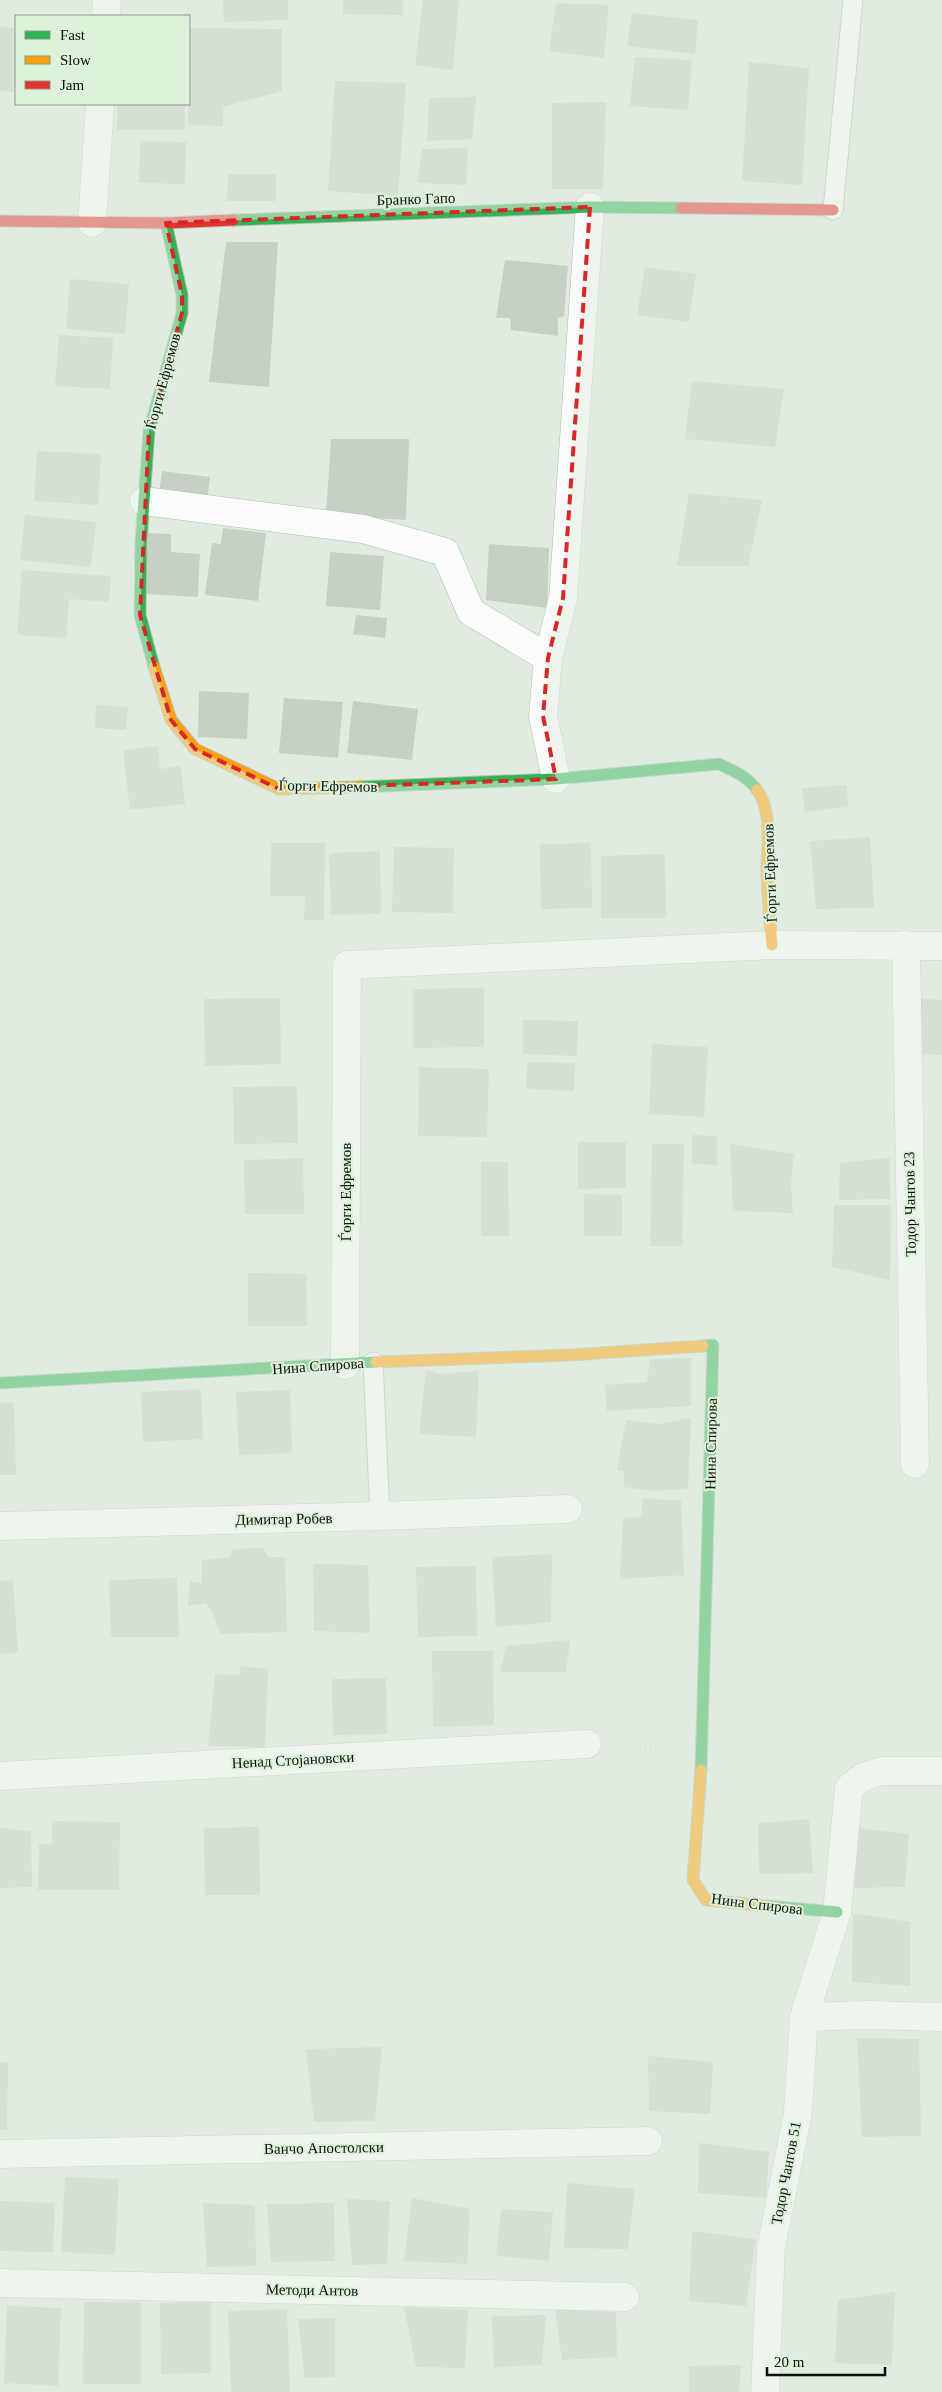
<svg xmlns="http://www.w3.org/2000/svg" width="942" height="2392" font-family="'Times New Roman',serif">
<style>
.building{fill:#c5d2c3}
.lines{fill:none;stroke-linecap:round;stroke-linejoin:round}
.lane-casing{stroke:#b3bcb3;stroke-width:21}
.street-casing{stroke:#b3bcb3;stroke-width:29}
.fast-casing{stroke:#b3bcb3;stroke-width:13}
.slow-casing{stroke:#b3bcb3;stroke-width:13}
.jam-casing{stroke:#b3bcb3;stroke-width:13}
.path{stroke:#cdd1cd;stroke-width:3;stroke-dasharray:1 4;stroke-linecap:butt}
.lane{stroke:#fafcfa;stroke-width:19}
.street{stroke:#fafcfa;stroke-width:28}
.fast{stroke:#30b455;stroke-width:11}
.slow{stroke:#ff9f0a;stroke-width:11}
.jam{stroke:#e5322d;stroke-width:11}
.marked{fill:none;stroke:#d62828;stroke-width:4;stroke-dasharray:10 6;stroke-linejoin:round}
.labels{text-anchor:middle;stroke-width:4;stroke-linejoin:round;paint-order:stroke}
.street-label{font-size:15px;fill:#0b120b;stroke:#ddf1db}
</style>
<rect width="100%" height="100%" fill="#e1ece0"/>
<path class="building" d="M223,0h65v20l-64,2z
M343,0h60v15l-60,-1z
M423,0h36l-6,70 -38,-5z
M556,3l53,2 -5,53 -55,-7z
M632,13l66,7 -3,34 -68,-8z
M0,27l16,1v64l-16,-1z
M190,28l92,1v62l-59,16v19l-35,-1z
M635,57l57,3 -4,50 -58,-4z
M749,62l60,6 -7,117 -60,-4z
M335,81l71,2 -8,113 -70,-5z
M476,97l-4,42 -45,2 2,-43z
M606,102l-3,87h-51v-86z
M117,104h68v26h-68z
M140,141l46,1 -1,42 -46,-1z
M468,148l-2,37 -48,-2 4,-34z
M228,174h48v27h-49z
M226,242h52l-9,145 -60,-5z
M505,260l63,6 -4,50 -6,2v18l-47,-6 -1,-12h-14z
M645,267l51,7 -7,48 -52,-7z
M70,279l59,5 -4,50 -59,-5z
M59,335l54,3 -3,51 -55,-3z
M692,381l92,8 -9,58 -90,-8z
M331,439h78l-3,81 -80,-5z
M37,451l64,3 -3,51 -64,-4z
M162,471l48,6 -3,24 -48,-5z
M689,493l73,7 -14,66h-71z
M25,515l71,7 -5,45 -71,-7z
M223,528l43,5 -8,68 -53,-6 7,-52 9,1z
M148,533l23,1v18l29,2 -2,43 -53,-3z
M489,544l60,4 -2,60 -61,-8z
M330,552l54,4 -4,54 -54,-4z
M22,570l89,6 -2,26 -40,-3 -3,39 -49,-3z
M356,615l31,3 -2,20 -32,-4z
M199,691l50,2 -2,46 -49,-2z
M284,698l59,4 -5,56 -59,-5z
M353,701l65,8 -6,51 -65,-7z
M96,705l32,2 -2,23 -31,-2z
M158,746l2,23 21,-3 4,38 -55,6 -7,-60z
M847,785l1,22 -43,5 -3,-24z
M870,837l4,71 -58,1 -6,-68z
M271,843h54l-1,77h-20l1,-24h-35z
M591,843l1,65 -51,1 -1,-65z
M394,847l60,1 -1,65 -61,-1z
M380,851l1,63 -50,1 -2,-62z
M665,854l1,64h-65v-62z
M484,988v59l-71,1v-59z
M280,998l1,66 -76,2 -1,-67z
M918,998l24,2v55l-22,-1z
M523,1020l55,1 -1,35 -54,-2z
M652,1044l56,3 -4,70 -55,-3z
M527,1062l48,1 -1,28 -48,-2z
M419,1067l70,2 -2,68 -69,-1z
M297,1086l1,57 -64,1 -1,-57z
M692,1135l25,1v29l-25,-1z
M578,1142h48v46l-48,1z
M652,1144h32l-2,102h-32z
M730,1144l64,10 -3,31 2,28 -60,-2z
M303,1158l1,56h-59l-1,-54z
M890,1158v41l-51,1 1,-37z
M481,1162h27l1,74h-28z
M584,1194l38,1v41h-38z
M834,1205h57l-1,75 -58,-13z
M248,1273l58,1 1,52h-59z
M691,1358v48l-84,5 -2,-26 42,-3 3,-23z
M426,1370l15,4 38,-3 -3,66 -57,-3z
M201,1389l2,50 -60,3 -2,-50z
M290,1390l2,63 -53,2 -3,-63z
M14,1402l2,73h-16v-72z
M691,1418l-3,71 -37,2 -27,-4v-16l-7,-1 9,-50 32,4z
M643,1499l38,1 3,75 -64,4 3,-61 18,-1z
M263,1548l5,9h17l2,75 -67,2 -5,-16 -9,-15 -18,3 2,-25 12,2v-23l28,-3 3,-8z
M552,1554l-1,68 -55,5 -4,-70z
M313,1564l55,1 2,68 -56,-2z
M476,1566l1,70 -59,1 -2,-70z
M177,1578l2,59h-68l-2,-57z
M13,1580l5,73 -18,1v-73z
M570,1640l-4,32h-66l6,-26z
M432,1651h61l1,74 -61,2z
M241,1666l27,3 -3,78 -57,-1 7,-72 24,1z
M386,1678l1,56 -54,1 -1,-56z
M809,1819l4,54 -54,1 -1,-51z
M52,1821l68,1 -1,68h-81l1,-46h13z
M259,1827l1,68h-55l-1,-67z
M0,1828l31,3 1,56 -32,1z
M856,1828l53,6 -4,53 -51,1z
M853,1913l57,9v64l-58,-4z
M857,2038l62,1 2,97 -59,1z
M382,2047l-7,74 -61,1 -8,-73z
M648,2056l65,6 -3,52 -61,-3z
M0,2062l8,1 -1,67h-7z
M699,2143l70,9 -3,46 -68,-5z
M65,2177l54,2 -4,76 -54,-3z
M567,2183l68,6 -7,60 -64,-1z
M412,2198l58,11 -3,55 -63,-3z
M347,2199l43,2 -3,63 -35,1z
M0,2201l55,2 -2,49 -53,-1z
M203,2203l52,2 1,61 -49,1z
M334,2203l1,58 -64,1 -4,-58z
M501,2209l52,3 -4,49 -53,-5z
M692,2231l64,8 -10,67 -57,-5z
M895,2292l-3,73 -57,-2 3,-63z
M84,2302h57v82h-58z
M211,2302v71l-50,1 -1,-71z
M7,2306l54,2 -3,78 -54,-3z
M404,2307l64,3 -3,58 -49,-1z
M287,2309l3,83h-59l-3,-81z
M555,2309l61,3 1,45 -55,3z
M546,2315l-4,50 -48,2 -2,-51z
M335,2318v59l-30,1 -7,-59z
M741,2365l-2,27h-50v-26z"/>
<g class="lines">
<defs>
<path id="lane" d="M833,210l20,-210
M373,1362l7,154"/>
<path id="street" d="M106,16l1,-16
M92,223l8,-119
M144,501l219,28 82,23 26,60 77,46
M556,779l-13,-63 5,-58 15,-60 27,-391
M906,945l9,519
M345,1365l2,-400 425,-20 170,1
M0,1526l380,-10 188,-7
M0,1776l587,-32
M804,2017l33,-105 12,-124 14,-11 19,-6h60
M0,2154l648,-13
M0,2283l625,14
M765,2392l6,-144 27,-136 6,-95 64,-2 74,2"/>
<path id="fast" d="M233,220l357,-13 91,1
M154,667l-14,-52 1,-73 8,-111 33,-118v-18l-16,-72
M360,787l196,-8 163,-15c15,7 28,12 38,26
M0,1383l376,-21
M701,1770l12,-425 -10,1
M768,1906l69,6"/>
<path id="slow" d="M154,667l17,53 24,29 84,40 81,-2
M757,790c17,23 9,61 10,88 1,23 3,45 5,67
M376,1362l194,-7 133,-9
M701,1770l-8,110 13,20 62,6"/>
<path id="jam" d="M681,208l152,2
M0,221l166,2 67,-3"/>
</defs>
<use href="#lane" class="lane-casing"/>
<use href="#street" class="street-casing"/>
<use href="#fast" class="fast-casing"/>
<use href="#slow" class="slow-casing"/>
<use href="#jam" class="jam-casing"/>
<path class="path" d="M620,1747l49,3"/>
<use href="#lane" class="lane"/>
<use href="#street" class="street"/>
<use href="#fast" class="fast"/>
<use href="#slow" class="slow"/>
<use href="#jam" class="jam"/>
</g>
<path d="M0 0H942V2392H0ZM590,207l-27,391 -15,60 -5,58 13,63 -277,10 -84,-40 -24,-29 -31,-105 9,-184 33,-118v-18l-16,-72z" fill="#e1ece0" fill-opacity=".55" fill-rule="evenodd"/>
<path class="marked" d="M590,207l-27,391 -15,60 -5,58 13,63 -277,10 -84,-40 -24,-29 -31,-105 9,-184 33,-118v-18l-16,-72z"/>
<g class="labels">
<g class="street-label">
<text transform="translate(416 199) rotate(-2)" y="5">Бранко Гапо</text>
<text transform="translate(163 381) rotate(-75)" y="5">Ѓорги Ефремов</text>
<text transform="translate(328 786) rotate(1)" y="5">Ѓорги Ефремов</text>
<text transform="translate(770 873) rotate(-92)" y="5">Ѓорги Ефремов</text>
<text transform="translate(346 1192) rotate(-90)" y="5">Ѓорги Ефремов</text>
<text transform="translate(910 1204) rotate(-91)" y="5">Тодор Чангов 23</text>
<text transform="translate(318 1366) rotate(-4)" y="5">Нина Спирова</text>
<text transform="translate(711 1444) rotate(-89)" y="5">Нина Спирова</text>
<text transform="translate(284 1519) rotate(-1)" y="5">Димитар Робев</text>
<text transform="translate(293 1760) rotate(-3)" y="5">Ненад Стојановски</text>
<text transform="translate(757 1904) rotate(7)" y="5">Нина Спирова</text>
<text transform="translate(324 2148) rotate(-1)" y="5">Ванчо Апостолски</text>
<text transform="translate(786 2173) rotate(-79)" y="5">Тодор Чангов 51</text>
<text transform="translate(312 2290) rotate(1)" y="5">Методи Антов</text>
</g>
</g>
<rect x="15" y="15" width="175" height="90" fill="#ddf1db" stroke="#899888"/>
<rect x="25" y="31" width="25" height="8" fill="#30b455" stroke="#899888"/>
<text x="60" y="40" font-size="15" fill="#0b120b">Fast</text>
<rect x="25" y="56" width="25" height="8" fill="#ff9f0a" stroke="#899888"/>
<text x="60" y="65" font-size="15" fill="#0b120b">Slow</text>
<rect x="25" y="81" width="25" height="8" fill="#e5322d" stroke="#899888"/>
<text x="60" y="90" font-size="15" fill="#0b120b">Jam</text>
<path d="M767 2367v8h118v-8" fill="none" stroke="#0b120b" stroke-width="2.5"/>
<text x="774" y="2367" font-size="15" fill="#0b120b" stroke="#ddf1db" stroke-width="4" paint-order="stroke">20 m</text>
</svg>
